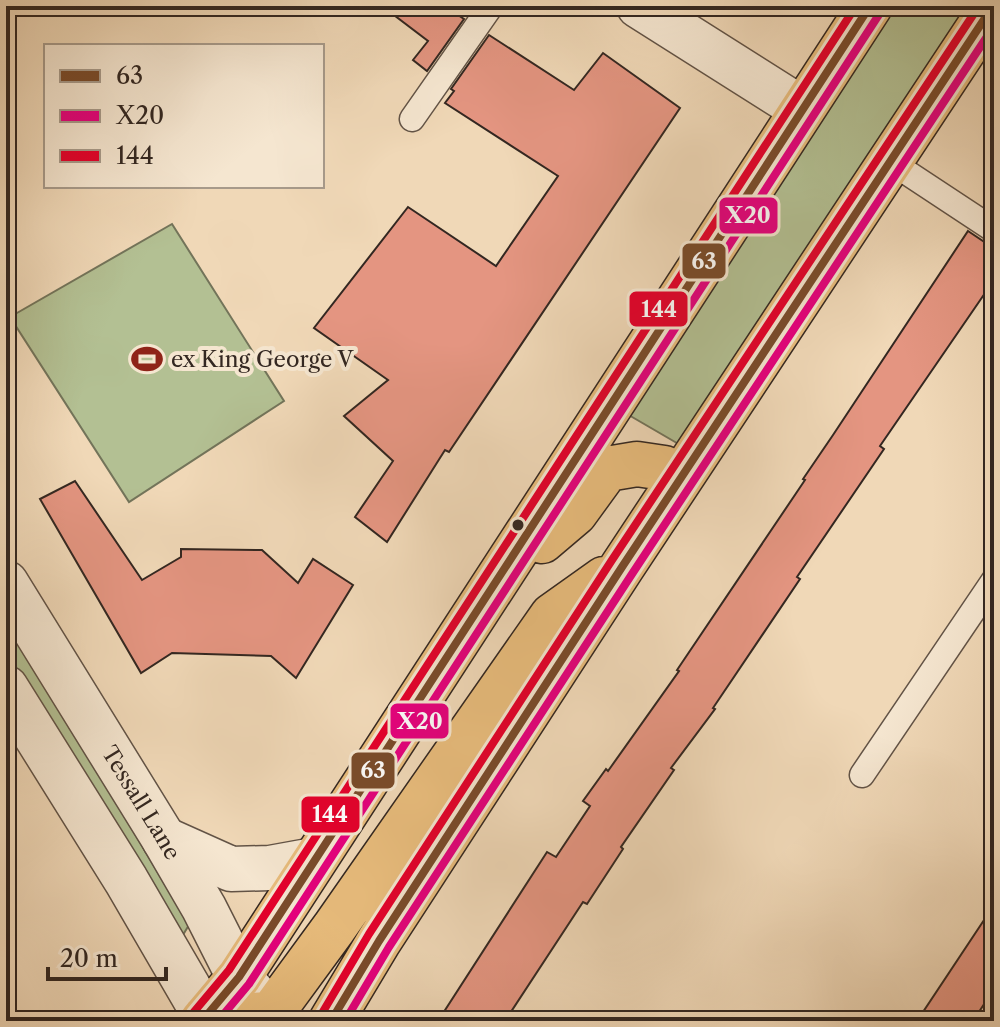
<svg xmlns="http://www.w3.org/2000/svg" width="1000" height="1027" font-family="'Libre Caslon Text',serif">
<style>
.green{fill:#b3c093;stroke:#73745a;stroke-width:2}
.building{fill:#e49581;stroke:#332721;stroke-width:2}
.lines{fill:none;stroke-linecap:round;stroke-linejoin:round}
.service-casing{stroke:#625346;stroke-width:27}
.minor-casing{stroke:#625346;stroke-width:47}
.tertiary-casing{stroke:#625346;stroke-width:47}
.trunk-casing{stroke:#332721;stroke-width:47}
.service{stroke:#f5e6d0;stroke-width:24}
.minor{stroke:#f5e6d0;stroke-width:44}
.tertiary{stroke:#f5e6d0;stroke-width:44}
.trunk{stroke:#e8bc7c;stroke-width:44}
.bus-1-casing{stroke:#f5e6d0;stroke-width:14}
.bus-2-casing{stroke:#f5e6d0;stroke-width:14}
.bus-3-casing{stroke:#f5e6d0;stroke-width:14}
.bus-1{stroke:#7a4b2a;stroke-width:8}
.bus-2{stroke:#e5007d;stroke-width:8}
.bus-3{stroke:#e4002b;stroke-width:8}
.bus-dot{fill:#332721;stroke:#f5e6d0;stroke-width:3}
.labels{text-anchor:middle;stroke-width:8;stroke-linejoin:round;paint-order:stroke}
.poi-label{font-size:22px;fill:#332721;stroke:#f5e6d0;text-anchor:start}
.street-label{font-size:22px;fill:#332721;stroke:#f5e6d0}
.line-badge{stroke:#f5e6d0;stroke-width:3}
.badge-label{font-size:22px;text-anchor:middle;font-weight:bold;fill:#fff}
</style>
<rect width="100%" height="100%" fill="#f0d8b7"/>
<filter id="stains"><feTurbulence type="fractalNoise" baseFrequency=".0025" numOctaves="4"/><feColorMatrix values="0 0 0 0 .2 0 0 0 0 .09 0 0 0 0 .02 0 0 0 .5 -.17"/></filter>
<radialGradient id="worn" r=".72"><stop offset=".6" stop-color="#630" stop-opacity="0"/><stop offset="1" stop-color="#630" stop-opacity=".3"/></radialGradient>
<path class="green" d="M896,6h78l-292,440 -55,-32z
M172,224l112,177 -155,101 -119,-185z
M6,617l183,308 -8,13 -175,-282z"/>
<path class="building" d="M382,6h62l20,13 -37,52 -14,-11 15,-19z
M489,35l85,55 29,-37 77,55 -231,344 -4,-2 -58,92 -32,-25 38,-56 -49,-45 44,-36 -74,-52 94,-121 88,59 62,-90 -113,-73 9,-12 -3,-2z
M968,231l18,12 8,2v35l-114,166 4,3 -87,128 3,2 -87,129 2,1 -44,59 3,2 -53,77 2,2 -36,55 -4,-2 -78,119h-67l109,-169 9,5 34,-51 -7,-5 23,-32 2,2 71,-100 -2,-1 128,-190 -2,-1 30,-44z
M75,481l67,99 39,-23v-8l81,1 36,33 15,-24 40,26 -57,93 -25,-22 -99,-3 -31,20 -101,-174z
M994,905v84l-21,32h-56z"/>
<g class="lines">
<defs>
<path id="service" d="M412,119l79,-113
M891,162l103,68
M862,775l132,-195"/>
<path id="minor" d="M639,6l163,103"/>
<g id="tertiary">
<path id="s1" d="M6,583l158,256 40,69 35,69 24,27"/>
<path d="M6,688l120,192 82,141"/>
<path d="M164,839l67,30 39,-1 44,-8"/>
</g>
<path id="trunk" d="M542,541l33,-28 32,-44 30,-5 27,4 14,14
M205,1017l66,-3 63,-86 218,-312 52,-37
M202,1021l37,-44 631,-971
M331,1021l48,-80 243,-374 371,-561"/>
</defs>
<use href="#service" class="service-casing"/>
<use href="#minor" class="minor-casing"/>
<use href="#tertiary" class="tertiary-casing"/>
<use href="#trunk" class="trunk-casing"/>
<use href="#service" class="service"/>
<use href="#minor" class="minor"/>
<use href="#tertiary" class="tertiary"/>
<use href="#trunk" class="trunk"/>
<defs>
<path id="bus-1" d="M202,1021l37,-44 631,-971
M331,1021l48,-80 243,-374 371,-561"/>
<path id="bus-2" d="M218,1021l31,-37 631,-971
M345,1021l44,-74 243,-373 362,-548"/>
<path id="bus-3" d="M193,1013l36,-43 627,-964
M321,1015l48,-81 243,-374 367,-554"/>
</defs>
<use href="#bus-1" class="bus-1-casing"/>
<use href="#bus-2" class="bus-2-casing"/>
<use href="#bus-3" class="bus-3-casing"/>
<use href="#bus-1" class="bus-1"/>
<use href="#bus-2" class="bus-2"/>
<use href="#bus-3" class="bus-3"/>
</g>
<defs>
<symbol id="stadium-bare" viewBox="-9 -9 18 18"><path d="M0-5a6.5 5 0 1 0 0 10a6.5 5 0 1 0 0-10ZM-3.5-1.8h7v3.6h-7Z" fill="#8f2418" stroke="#f5e6d0" stroke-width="2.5" paint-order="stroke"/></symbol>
</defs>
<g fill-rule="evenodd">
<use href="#stadium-bare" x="125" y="337" width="44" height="44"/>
</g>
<circle class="bus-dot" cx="518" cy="525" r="7"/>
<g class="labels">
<g class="poi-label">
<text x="171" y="367">ex King George V</text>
</g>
<g class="street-label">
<text dy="8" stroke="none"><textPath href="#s1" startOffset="258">Tessall Lane</textPath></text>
</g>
</g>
<g class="line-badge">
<rect x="718" y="196" width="61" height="39" rx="8" fill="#e5007d"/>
<rect x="681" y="242" width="46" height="38" rx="8" fill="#7a4b2a"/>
<rect x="628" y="290" width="61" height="38" rx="8" fill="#e4002b"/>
<rect x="389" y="702" width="61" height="38" rx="8" fill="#e5007d"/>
<rect x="350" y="751" width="46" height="39" rx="8" fill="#7a4b2a"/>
<rect x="300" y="795" width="61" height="39" rx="8" fill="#e4002b"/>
</g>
<g class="badge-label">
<text x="748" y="223">X20</text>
<text x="704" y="269">63</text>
<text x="659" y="317">144</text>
<text x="420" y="729">X20</text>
<text x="373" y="778">63</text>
<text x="330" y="822">144</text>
</g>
<rect width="1000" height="1027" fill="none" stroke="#f0d8b7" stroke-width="32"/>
<rect x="8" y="8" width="984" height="1011" fill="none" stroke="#332721" stroke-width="4"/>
<rect x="16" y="16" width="968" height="995" fill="none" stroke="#332721" stroke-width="2"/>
<rect x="44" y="44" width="280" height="144" fill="#f5e6d0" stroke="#a79a8a" stroke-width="2"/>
<rect x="60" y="70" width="40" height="12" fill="#7a4b2a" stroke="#a79a8a" stroke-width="2"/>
<text x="116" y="84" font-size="24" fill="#332721">63</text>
<rect x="60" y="110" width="40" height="12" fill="#e5007d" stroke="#a79a8a" stroke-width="2"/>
<text x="116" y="124" font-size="24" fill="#332721">X20</text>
<rect x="60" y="150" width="40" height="12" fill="#e4002b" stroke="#a79a8a" stroke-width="2"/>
<text x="116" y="164" font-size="24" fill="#332721">144</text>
<path d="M48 967v12h118v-12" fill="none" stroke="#332721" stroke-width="4"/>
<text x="60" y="967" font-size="24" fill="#332721" stroke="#f5e6d0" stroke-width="6" paint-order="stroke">20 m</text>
<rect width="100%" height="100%" filter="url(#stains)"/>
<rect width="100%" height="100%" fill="url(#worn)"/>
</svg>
